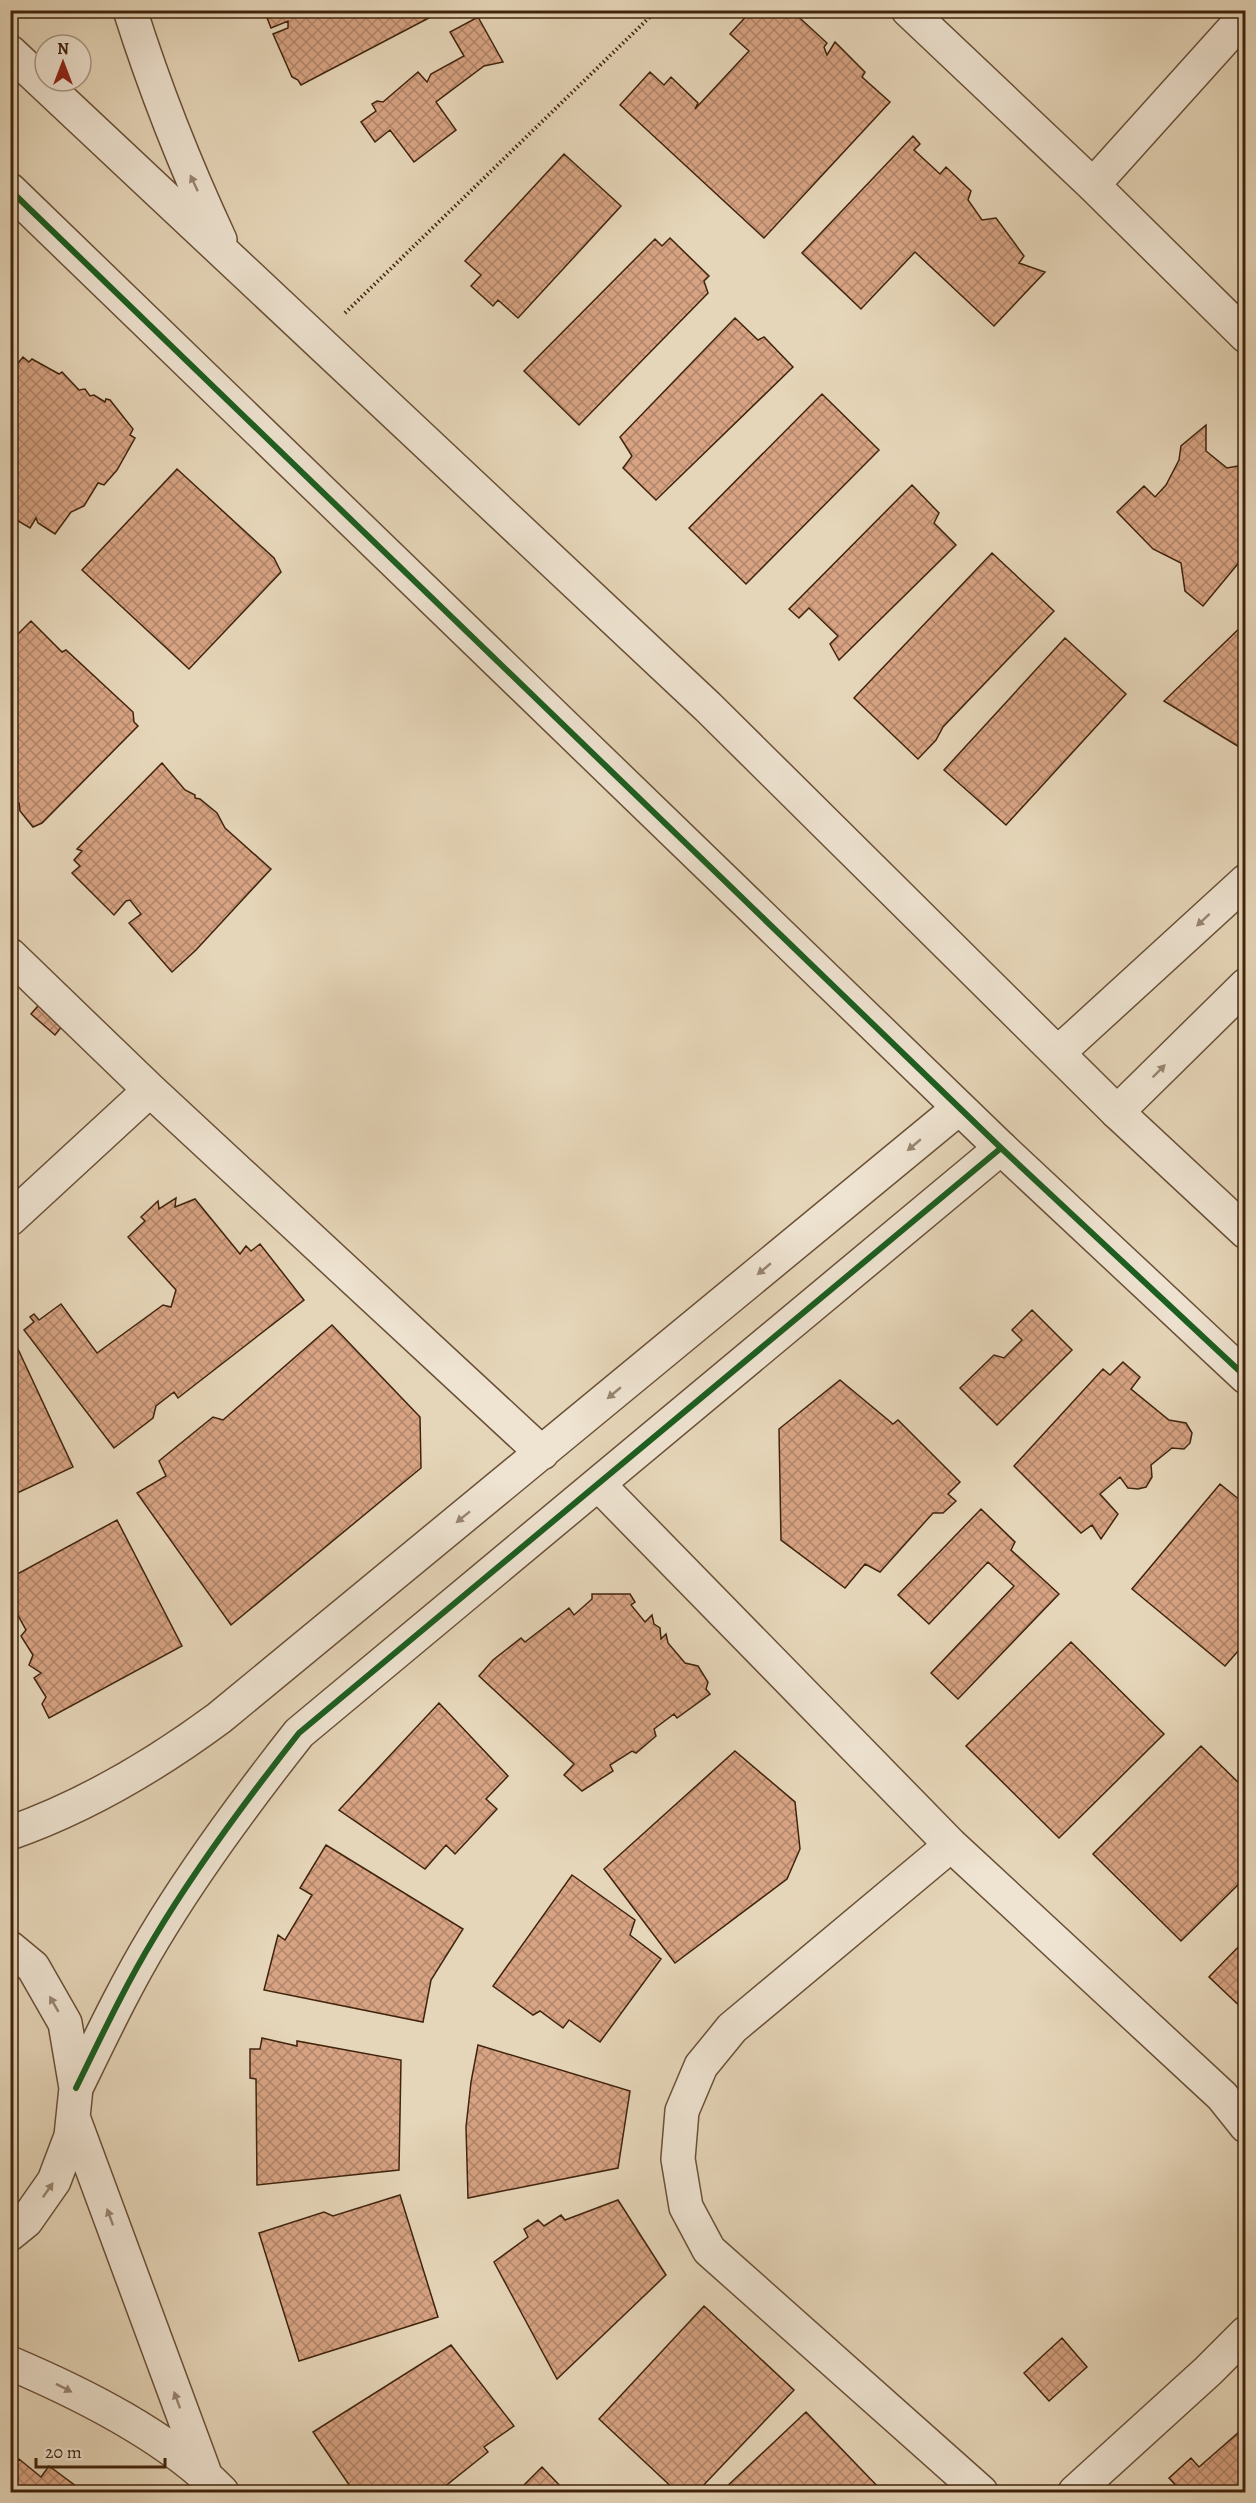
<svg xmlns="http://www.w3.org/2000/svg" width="1256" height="2503" font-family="Alegreya,serif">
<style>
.building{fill:url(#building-cross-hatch);stroke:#40240d;stroke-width:1.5}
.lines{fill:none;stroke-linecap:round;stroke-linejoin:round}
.minor-casing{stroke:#6a5038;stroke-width:36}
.tertiary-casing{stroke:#6a5038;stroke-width:36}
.path{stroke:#40240d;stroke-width:4;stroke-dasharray:1.5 3;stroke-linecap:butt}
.minor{stroke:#efe4d2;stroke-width:33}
.tertiary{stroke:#efe4d2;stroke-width:33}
.cycleway-casing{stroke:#efe4d2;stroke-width:10}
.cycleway{stroke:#1b5e20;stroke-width:6}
.oneway{fill:#988470}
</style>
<defs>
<pattern id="building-cross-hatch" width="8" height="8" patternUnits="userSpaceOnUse" patternTransform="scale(1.5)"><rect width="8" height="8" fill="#d7a383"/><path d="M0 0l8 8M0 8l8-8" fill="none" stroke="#b0856a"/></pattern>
</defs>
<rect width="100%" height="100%" fill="#e6d6b9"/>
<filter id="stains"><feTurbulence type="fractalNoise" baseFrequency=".00333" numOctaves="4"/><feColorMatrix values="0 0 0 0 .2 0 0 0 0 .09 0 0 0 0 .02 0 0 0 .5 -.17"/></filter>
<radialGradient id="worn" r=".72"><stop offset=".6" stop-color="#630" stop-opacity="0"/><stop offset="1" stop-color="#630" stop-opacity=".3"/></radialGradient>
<path class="building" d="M264,10h180l-143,75 -3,-5 -6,-3 -19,-43 15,-6v-7l-17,7z
M752,10h39l36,33 -3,4 3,8 8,-13 30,30 -3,5 28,25 -126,136 -144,-133 30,-33 14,13 7,-8 27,26 -3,6 54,-58 -19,-17z
M478,17l25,45 -19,4 -48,36 20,28 -42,32 -24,-32 -15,12 -14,-20 15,-11 -4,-7 5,-3 6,1 35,-30 9,10 4,-8 33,-18 -14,-24z
M913,136l7,8 -6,6 26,24 6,-7 25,24 -3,9 14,20 14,-2 28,38 -5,7 26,9 -51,54 -79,-74 -54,57 -59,-56z
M564,154l57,52 -103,112 -20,-18 -5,6 -22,-20 10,-11 -16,-14z
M670,238l39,38 -5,5 4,12 -129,132 -55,-54 131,-132 7,7z
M735,318l23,22 6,-3 29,30 -137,133 -33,-32 9,-12 -12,-19z
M23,357l6,5 3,-3 27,15 3,-2 17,18 6,-1 5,7 4,-1 11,7 1,-3 4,1 23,29 -3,6 5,3 -18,32 -13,15 -6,-2 -14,23 -13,6 -16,22 -17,-11 -2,-5 -6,10 -20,-12v-143z
M822,394l57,56 -133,134 -57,-56z
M1206,425v26l21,17 16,-3 3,3v86l-43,52 -18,-15 -4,-28 -28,-14 -36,-37 27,-26 11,11 11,-12 13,-25 2,-14z
M177,469l97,89 7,14 -92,97 -107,-99z
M912,485l27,28 -5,10 22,22 -117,115 -9,-16 8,-8 -29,-28 -10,10 -10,-9z
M992,553l62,58 -111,116 -7,13 -18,19 -64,-61z
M31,621l31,31 4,-2 67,62 1,10 4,4 -96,97 -9,4 -13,-16 -1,-8 -9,-7v-154z
M1246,622v123l-5,3 -77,-47z
M1065,638l61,56 -120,131 -62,-55z
M162,763l23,27 10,5v3l5,1 17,14 8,15 46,41 -75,81 -24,22 -43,-49 12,-9 -11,-14 -4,1 -12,14 -42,-42 8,-7 -6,-6 8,-9 -5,-2z
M44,999l23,21 -12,15 -24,-21z
M176,1198l-1,9 20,-8 45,55 6,-8 5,5 9,-7 44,56 -126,98 -4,-6 -18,14 -3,12 -39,30 -90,-118 10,-8 -4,-5 4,-3 5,6 22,-16 36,49 66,-48 8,2 5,-17 -48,-53 17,-16 -4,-4 17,-16 1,8z
M1032,1310l40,40 -75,75 -37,-37 34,-33 10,3 18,-18 -10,-10z
M332,1325l88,92 1,51 -190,157 -94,-132 29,-17 -7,-15 54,-44 10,3z
M10,1332l63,135 -60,28 -3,-6z
M1123,1362l17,15 -9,12 38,31 17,3 6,10 -2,10 -6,6 -12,-1 -21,17 1,12 -6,10 -8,2 -10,-1 -8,-11 -20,17 18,20 -17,25 -9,-14 -11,8 -67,-67 89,-97 7,6z
M840,1380l53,44 5,-4 62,62 -12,12 8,7 -13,12h-10l-53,59 -15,-8 -20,24 -64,-48 -2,-111z
M1220,1484l26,21v137l-21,24 -93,-77z
M981,1509l34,33 -4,8 48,44 -101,105 -27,-26 83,-87 -26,-24 -59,62 -31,-29z
M117,1520l65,126 -133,72 -7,-14 4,-7 -12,-19 7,-5 -12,-8 4,-10 -12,-19 5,-6 -16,-29v-23z
M592,1594h38l5,8 -4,3 14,17 7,-7 2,9 6,4 1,11 5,-5 2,9 17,20 13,3 10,16 -2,7 4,5 -33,24 -3,-4 -20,15 2,7 -20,17 -4,-2 -22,14 3,6 -31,20 -18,-16 10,-11 -95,-88 14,-16 28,-22 4,4 44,-34 5,7 18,-16z
M1071,1642l93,92 -105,104 -93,-92z
M439,1703l69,73 -22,23 11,10 -42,45 -9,-9 -21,24 -86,-59z
M1201,1746l45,44v87l-65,64 -88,-87z
M735,1751l60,51 5,47 -13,30 -112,84 -71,-94z
M326,1845l137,84 -32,51 -8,42 -159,-32 14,-55 7,5 27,-45 -12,-7z
M572,1875l63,45 -5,15 31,24 -61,83 -31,-22 -6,8 -23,-17 -7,4 -40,-29z
M1246,1939v73l-37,-35z
M262,2038l35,8v-5l104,19 -2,110 -142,15 -1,-106 -6,-1v-29h10z
M478,2045l152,46 -12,77 -150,30 -2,-71 5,-45z
M400,2195l38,122 -139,44 -40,-128 65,-21 9,4z
M618,2200l48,75 -109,104 -63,-117 34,-25 -4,-8 14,-9 6,6 17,-11 4,5z
M704,2306l90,84 -97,102h-20l-78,-73z
M1062,2338l25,29 -38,34 -25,-28z
M451,2345l63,81 -30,21 4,5 -45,36 3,4h-92l-41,-60z
M806,2412l77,80h-162z
M1246,2426v66h-64l-13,-14 22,-20 8,9z
M19,2459l22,18 8,-11 35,26h-74v-21z
M542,2467l24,25h-49z"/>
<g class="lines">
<defs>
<path id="minor" d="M908,10l185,175 153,151
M1093,185l153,-170
M10,955l140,135 392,363
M1059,1052l187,-171
M1117,1112l129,-127
M10,1219l140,-129
M599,1485l352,360 271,251 24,30
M10,1833c77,-27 144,-67 209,-115l740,-610
M951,1845l-219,183 -31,38 -19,45 -4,48 8,48 23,43 272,242
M10,1948l23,19 32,56 11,65 -5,48 -17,45 -28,40 -16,13
M76,2088c25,-51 49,-102 78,-150 43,-72 93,-139 145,-205l702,-585
M73,2117l132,357
M10,2363c73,31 157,73 212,129
M1075,2492l133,-121 38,-38"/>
<path id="tertiary" d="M130,10c25,79 55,155 90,230
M10,52l698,655 409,405 129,120
M10,190l991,958 245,229"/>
</defs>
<use href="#minor" class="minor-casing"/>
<use href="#tertiary" class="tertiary-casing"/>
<path class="path" d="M345,313l312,-303"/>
<use href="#minor" class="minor"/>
<use href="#tertiary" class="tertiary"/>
<defs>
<path id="cycleway" d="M10,190l991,958 245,229
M76,2088c25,-51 49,-102 78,-150 43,-72 93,-139 145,-205l702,-585"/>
</defs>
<use href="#cycleway" class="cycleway-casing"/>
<use href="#cycleway" class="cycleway"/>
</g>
<defs><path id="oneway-solid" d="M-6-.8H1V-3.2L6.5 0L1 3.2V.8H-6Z" transform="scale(1.5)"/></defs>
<g class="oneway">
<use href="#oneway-solid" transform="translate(194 183) rotate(-115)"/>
<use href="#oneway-solid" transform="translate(1203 920) rotate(137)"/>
<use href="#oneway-solid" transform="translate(1159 1071) rotate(-45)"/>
<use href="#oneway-solid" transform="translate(914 1145) rotate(140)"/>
<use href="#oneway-solid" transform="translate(764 1269) rotate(140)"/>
<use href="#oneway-solid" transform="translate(614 1393) rotate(140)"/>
<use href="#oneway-solid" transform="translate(463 1517) rotate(141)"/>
<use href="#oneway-solid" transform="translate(54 2004) rotate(-120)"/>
<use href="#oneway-solid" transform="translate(48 2190) rotate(-55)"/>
<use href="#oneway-solid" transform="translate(110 2217) rotate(-110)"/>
<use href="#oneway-solid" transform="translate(64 2388) rotate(27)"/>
<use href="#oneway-solid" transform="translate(177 2400) rotate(-110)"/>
</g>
<rect width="1256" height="2503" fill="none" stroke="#e6d6b9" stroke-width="36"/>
<rect x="12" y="12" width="1232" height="2479" fill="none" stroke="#40240d" stroke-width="3"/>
<rect x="18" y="18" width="1220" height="2467" fill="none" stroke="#40240d" stroke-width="1.5"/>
<g transform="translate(63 63)"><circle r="28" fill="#efe4d2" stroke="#a99783" stroke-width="1.5"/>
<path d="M0-4.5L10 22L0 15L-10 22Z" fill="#8f2418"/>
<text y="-9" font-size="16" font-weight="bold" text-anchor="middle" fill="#40240d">N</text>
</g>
<path d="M36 2458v9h129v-9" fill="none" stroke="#40240d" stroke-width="3"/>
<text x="45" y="2458" font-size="18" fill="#40240d" stroke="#efe4d2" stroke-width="4.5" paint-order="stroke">20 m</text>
<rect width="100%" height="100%" filter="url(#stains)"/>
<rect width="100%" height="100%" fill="url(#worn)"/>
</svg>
